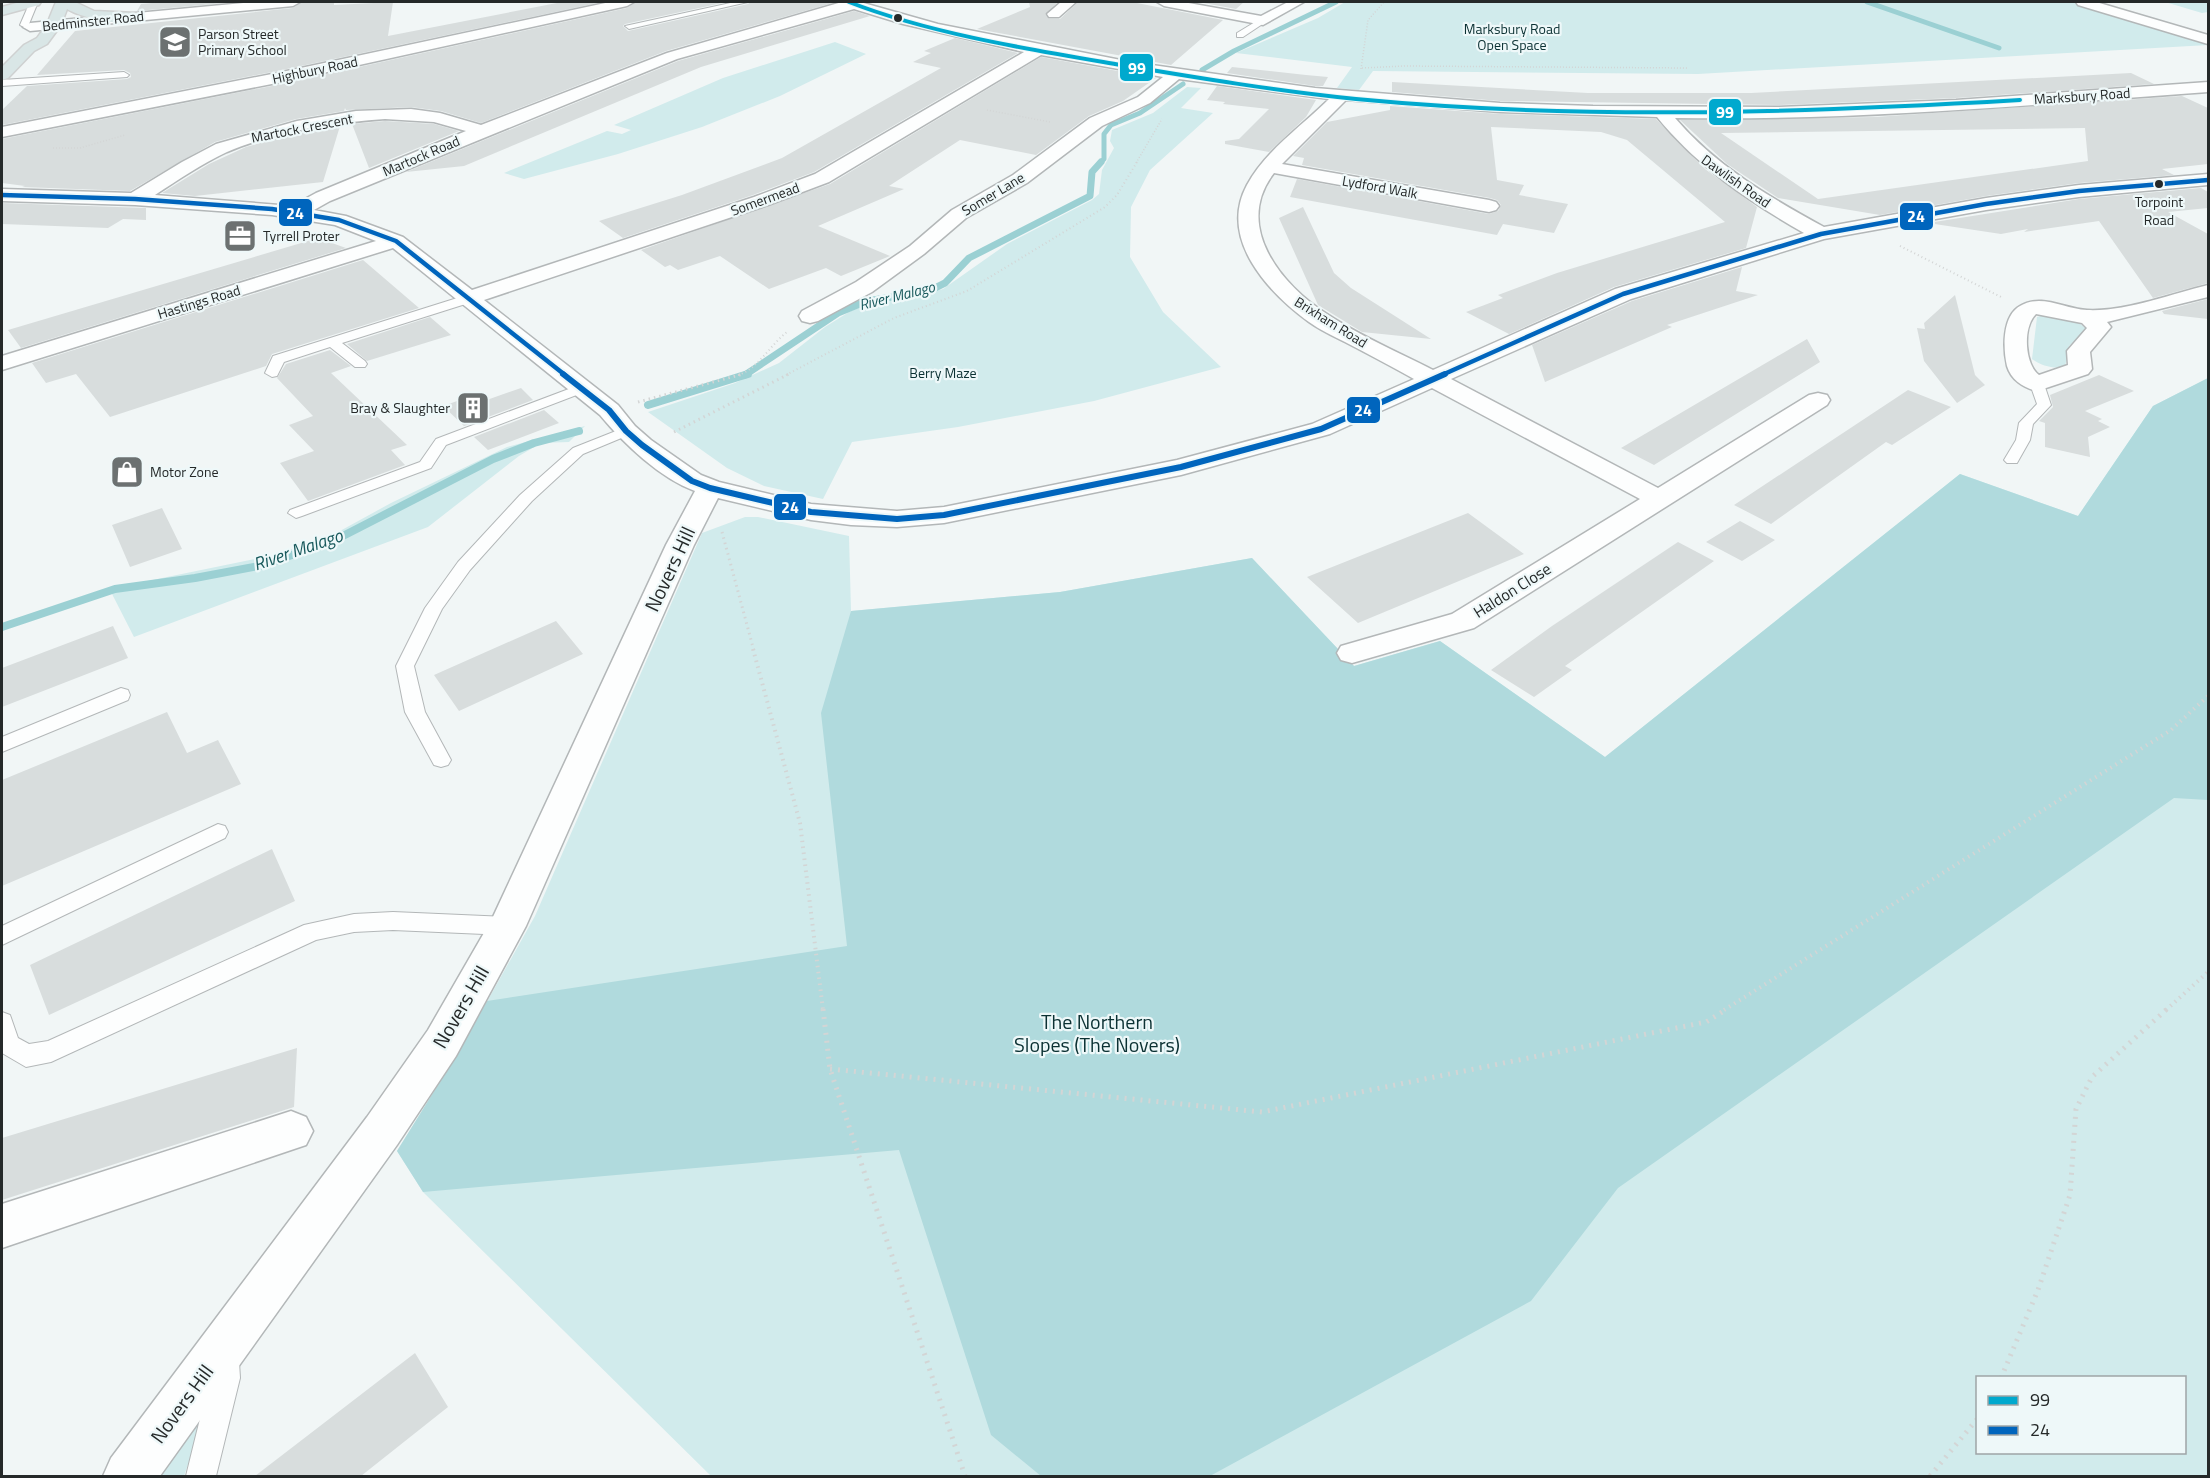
<svg xmlns="http://www.w3.org/2000/svg" width="2210" height="1478" font-family="'Titillium Web',sans-serif">
<style>
.green{fill:#d1ebec;fill-rule:evenodd}
.forest{fill:#b0dadd}
.lines{fill:none;stroke-linecap:round;stroke-linejoin:round}
.stream-far2{stroke:#9bd0d3;stroke-width:5}
.stream-far1{stroke:#9bd0d3;stroke-width:7}
.stream{stroke:#9bd0d3;stroke-width:8}
.building{fill:#d8dddd;fill-rule:evenodd}
.service-casing{stroke:#b3b7b8;stroke-width:2}
.minor-casing{stroke:#b3b7b8;stroke-width:3}
.secondary-casing{stroke:#b3b7b8;stroke-width:3}
.trunk-casing{stroke:#cfd1d1;stroke-width:3}
.path-far4{stroke:#d3d5d5;stroke-width:1.5;stroke-dasharray:1 2;stroke-linecap:butt}
.path-far3{stroke:#d3d5d5;stroke-width:2;stroke-dasharray:1 3;stroke-linecap:butt}
.path-far2{stroke:#d3d5d5;stroke-width:3;stroke-dasharray:1.5 4;stroke-linecap:butt}
.path-far1{stroke:#d3d5d5;stroke-width:4;stroke-dasharray:1.5 4.5;stroke-linecap:butt}
.path{stroke:#d3d5d5;stroke-width:5;stroke-dasharray:2 6;stroke-linecap:butt}
.service{fill:#fdfefe;fill-rule:evenodd}
.minor{fill:#fdfefe;fill-rule:evenodd}
.secondary{fill:#fdfefe;fill-rule:evenodd}
.trunk{fill:#d9e6e6;fill-rule:evenodd}
.bus-1-casing{stroke:#eef8f9;stroke-width:6}
.bus-2-far1-casing{stroke:#eef8f9;stroke-width:8}
.bus-2-casing{stroke:#eef8f9;stroke-width:10}
.bus-1{stroke:#00a9ce;stroke-width:4}
.bus-2-far1{stroke:#0065bd;stroke-width:4.5}
.bus-2{stroke:#0065bd;stroke-width:6}
.bus-dot{fill:#252929;stroke:#eef8f9;stroke-width:2}
.labels{text-anchor:middle;stroke-width:4.5;stroke-linejoin:round;paint-order:stroke}
.far-street-label{font-size:14px;fill:#252929;stroke:#eef8f9}
.far-park-label{font-size:14px;fill:#0b3133;stroke:#eef8f9}
.far-poi-label{font-size:14px;fill:#252929;stroke:#eef8f9;text-anchor:start}
.bus-label{font-size:14px;fill:#252929;stroke:#eef8f9}
.far-water-label{font-size:15px;font-style:italic;fill:#16575a;stroke:#eef8f9}
.street-label{font-size:16px;fill:#252929;stroke:#eef8f9}
.water-label{font-size:18px;font-style:italic;fill:#16575a;stroke:#eef8f9}
.near-street-label{font-size:20px;fill:#252929;stroke:#eef8f9}
.near-park-label{font-size:20px;fill:#0b3133;stroke:#eef8f9}
.line-badge{stroke:#eef8f9;stroke-width:2}
.badge-label{font-size:16px;text-anchor:middle;font-weight:bold;fill:#fff}
</style>
<rect width="100%" height="100%" fill="#f1f6f6"/>
<path class="green" d="M1345,2h728l135,43 -510,29 -325,-3 -14,19 -22,-2 15,-21 -116,-14 82,-35z
M2165,2h43v10l-6,1z
M835,42l31,12 -86,42 -78,31 -84,27 -94,25 -20,-6 103,-42 15,3 9,-4 -17,-5 109,-47z
M1187,87l14,1 -20,20 32,5 -63,57 -19,37 -1,50 33,55 58,55 -127,34 -136,26 -106,15 -29,57 -59,-13 -37,-18 -79,-56 87,-29 44,-20 46,-36 24,-15 29,-12 44,-5 21,-6 64,-45 85,-44 7,-6 3,-24 12,-22 -4,-7 2,-11 41,-17z
M2044,315l32,6 11,8 -18,17 -4,21c-12,2 -23,-1 -33,-8l5,-42z
M2208,378v1098h-1497l-288,-284 -26,-41 64,-103 74,-132 167,-383 43,-16h13l91,19 2,75 209,-19 192,-34 102,108 86,-25 165,116 355,-283 118,42 75,-110zM1978,1378h206v74h-206z
M585,426l-16,16 -28,1 -22,13 -91,71 -294,110 -23,-45 22,-8 137,-28 59,-19 62,-34 116,-56z
M203,1409l2,5 -21,62h-31z"/>
<path class="forest" d="M2208,378v422l-34,-2 -556,390 -87,113 -321,175h-169l-50,-41 -92,-285 -476,42 -26,-41 64,-103 26,-47 360,-55 -26,-233 30,-102 209,-19 192,-34 102,108 86,-25 165,116 355,-283 118,42 75,-110z"/>
<g class="lines">
<path class="stream-far2" d="M1867,2l132,46
M1202,70l32,-19 102,-49
M1100,163l4,-4v-25l7,-9 29,-12 43,-29"/>
<path class="stream-far1" d="M745,375l93,-62 29,-12 62,-10 16,-8 24,-25 121,-62 2,-24 9,-10"/>
<path class="stream" d="M648,405l100,-31
M2,627l113,-38 80,-11 69,-13 75,-27 154,-79 41,-16 45,-12"/>
</g>
<path class="building" d="M163,2h72l-98,9 4,-7z
M302,2h32v3l59,-3 -5,34 174,-34h40l-320,68 -280,55v-15l25,-24 100,-7 4,-2 -1,-4 -6,-3 -87,5 38,-44 218,-23z
M636,2h91l-102,22 -2,2 5,5 120,-27 2,-2h86l-170,49 -185,72 -40,-12 -30,-4 -65,3 -1,-2 -1,3 -48,8 -81,23 -85,49 -108,-4 3,-1 -23,-3v-44l280,-55 345,-76z
M1029,2h29l-13,12 4,5h11l18,-17h54l91,18 -52,45 -194,-36 53,-22z
M1208,2h36l-8,7 -32,-6z
M854,11l16,5 -169,51 -237,99 -58,6 272,-111z
M955,38l63,15 -204,119 -61,23 -130,43 -24,-17 83,-26 100,-37 159,-90 -28,-6 18,-9 -7,-2z
M1041,57l115,21 -33,23 -34,15 -53,39 -76,-15 -71,46 15,3 -86,37 72,30 -49,20 -15,-8 -57,21 -49,-33 -42,14 -8,-5 -5,2 -24,-17 189,-66z
M1232,67l74,8 22,2 -5,9h-8l-88,-13z
M2131,73l23,11 -198,14 -177,7 -279,-4 -108,-9v-10l196,11h163z
M1217,86l99,14 -10,17 -37,35 -44,-8v-3l14,-2 30,-30 -46,-5 2,-2 -18,-2z
M2182,96l26,12v56l-46,5 12,6 -95,8 -93,13 -106,19 -102,-17 -51,-34 -47,-44 195,-3zM2085,128l3,33 -270,38 -97,-66z
M1390,106l110,8 156,5 49,50 52,38 -11,41 -132,39 -105,47 -43,-22 37,-14 -5,-3 59,-22 168,-51 -98,-82 -26,-8 -110,-5 6,53 27,5 -5,10 49,9 -14,29 -51,-9 -6,11 -207,-38 7,-18 192,35 9,-3 3,-6 -4,-5 -7,-2 -188,-33 2,-7 -11,-2 34,-34 63,-12z
M385,121l49,3 25,7 -90,37 -17,-44z
M340,126l-17,56 -128,14 -33,-3 47,-29 37,-17 39,-11z
M2201,188l7,4v16l-40,4 40,22v49l-55,15 -54,-77 -75,11 4,-3 -27,5 -73,-11 151,-24z
M2,203l144,5v12l-23,-1 -15,9 -106,-4z
M1303,207l31,66 17,15 80,51 -69,-7 -44,-27 -39,-87z
M318,238l28,10 -325,100 -13,-18z
M363,260l56,48 -147,46 -6,12 -156,51 -34,-43 -30,9 -14,-20z
M1742,267l-6,24 22,4 -91,30 5,2 -127,55 -13,-37 100,-44z
M1955,295l20,80 10,10 -28,18 -33,-42 -7,-33 8,1 -1,-6z
M2208,299v20l-44,-5 -2,-3z
M430,317l21,18 -84,26 -20,-17z
M1807,339l13,23 -166,103 -33,-17z
M330,350l21,16 -20,7 76,72 -16,5 14,15 -97,36 -28,-38 34,-12 -25,-26 24,-9 -36,-38 9,-14z
M2099,375l35,16 -49,20 17,8 -4,2 12,6 -22,10 2,20 -45,-10v-24l-6,-2 14,-14 -3,-12z
M521,388l12,12 -69,26 -21,-20 31,-11 7,7z
M1908,390l43,17 -59,38 -6,-3 -115,82 -37,-19z
M544,410l15,13 -71,27 -14,-13z
M162,508l20,41 -52,18 -18,-42z
M1468,513l56,41 -166,69 -51,-46z
M1740,521l35,19 -33,21 -36,-19z
M1678,542l36,19 -149,105 7,4 -38,27 -43,-27 61,-44z
M556,621l27,33 -124,57 -25,-36z
M113,626l15,32 -126,49v-39z
M167,712l20,41 31,-13 23,44 -239,102v-106z
M272,849l23,52 -246,114 -19,-50z
M297,1048l-3,59 -292,93v-62z
M415,1353l33,54 -87,69h-106z"/>
<g class="lines">
<defs>
<path id="service" d="M30,2h8l-9,22 5,3 -4,3 -10,-5z
M735,2h13l-119,27 -4,-3z
M1260,19l7,2 -24,16h-6v-4z
M124,72l5,3 -2,2 -125,9v-6z
M470,294l6,4 -1,3 -133,42 23,18 2,3 -2,3h-10l-25,-20 -46,15 -7,14 -5,1 -7,-4 8,-17z
M2037,380l7,4 7,21 -18,19 -3,16 -13,23h-10l-3,-3 12,-20 3,-17 18,-19 -7,-20z
M582,384l7,4 -2,3 -141,54 -15,23 -129,48 -6,2 -8,-5 2,-3 130,-48 16,-23z
M626,427l5,1 2,3 -2,3 -48,20 -51,47 -62,69 -28,39 -28,57 11,46 26,48 -3,5 -7,2 -7,-2 -29,-53 -9,-46 29,-58 33,-46 62,-67 53,-47z
M121,688l7,2 2,5 -2,5 -126,52v-15z
M218,824l7,2 3,6 -3,6 -223,107v-19z
M393,912l114,5 8,2 3,7 -3,7 -8,2 -114,-5 -39,2 -38,8 -265,122 -25,5 -24,-14v-41l8,3 8,23 11,6 19,-3 256,-116 50,-11z
M224,1347l10,5 5,10 1,16 -24,98h-30l24,-98 -1,-16 5,-10z"/>
<path id="minor" d="M610,2h24l-7,4 -345,76 -280,55v-10l280,-55z
M842,2h18l78,22 193,38 184,26 185,15 93,3 186,1 177,-7 252,-18v10c-177,13 -355,29 -533,26 41,48 94,79 149,109l162,-29 93,-13 129,-11v11l-129,12 -93,13 -162,29 -193,60 -180,80 207,109 151,-93 9,-2 9,2 3,5 -3,5 -353,223 -122,35 -11,-3 -4,-7 4,-7 111,-32 188,-115 -208,-111 -102,46 -149,41 -237,48 -47,4 -46,-2 -40,-5 -93,-22 -24,47 -168,381 -70,130 -59,89 -237,331h-57l8,-18 256,-341 61,-87 64,-111 174,-374 29,-54c-35,-13 -71,-47 -95,-76l-207,-167 -391,122v-14l374,-115 -41,-16 -63,-10 -137,-10 -133,-4v-12l129,4 51,-31 34,-18 81,-23 59,-10 55,-2 29,4 41,12 186,-72zM854,9l49,15 121,28 -209,122 -61,23 -282,93 -69,-53 -57,-21 -32,-6 16,-9 347,-142zM1041,55l122,22 -25,20 -48,21 -77,57 -61,35 -42,36 -54,36 -54,29 -3,5 3,5 8,2 8,-2 54,-29 52,-38 42,-36 61,-35 75,-57 48,-23 29,-24 150,20c-27,27 -63,51 -82,86 -29,54 21,107 62,137 11,8 24,14 36,20 23,12 46,24 69,37l-102,45 -135,36 -233,47 -47,4 -86,-7 -92,-22 -18,-7 -50,-35 -16,-14 -17,-21 -134,-105 284,-95 61,-23zM1346,100l154,12 157,5c41,50 91,84 147,116l-189,56 -182,81c-35,-18 -73,-34 -106,-56 -46,-29 -94,-88 -53,-141l215,39 7,-2 3,-4 -3,-4 -7,-2 -207,-36zM385,119l49,3 32,9 -150,62 -24,13 -137,-11c23,-15 46,-31 72,-43 49,-21 105,-29 158,-33z
M1061,2h15l-17,15h-10l-2,-3z
M1157,2h26l78,14 27,-14h16l-41,23 -99,-19z
M2076,2h20l112,33v9l-130,-39z
M2208,285v12l-101,25 4,5 -21,25 2,17 -4,5 -51,17c-13,-3 -26,-11 -30,-25 -4,-17 -5,-50 13,-60 21,-13 45,3 67,4 38,2 84,-16 121,-25zM2036,314l46,9 5,5 -20,23 1,14 -29,10c-14,-10 -17,-47 -3,-61z
M291,1111l15,6 7,14 -7,14 -304,103v-44z"/>
<path id="secondary" d="M254,2h46l-7,4 -263,25 -7,-4 7,-4z"/>
<path id="trunk" d="M20,2h21l-2,3 -37,10v-8z
M56,2h19l19,9 42,2 7,4c-13,13 -61,1 -76,-8l-6,16 -14,19 -13,7 -26,27 -6,2v-13l22,-22 13,-7 10,-14z"/>
</defs>
<use href="#service" class="service-casing"/>
<use href="#minor" class="minor-casing"/>
<use href="#secondary" class="secondary-casing"/>
<use href="#trunk" class="trunk-casing"/>
<path class="path-far4" d="M1362,68l42,-2 283,2
M1361,69l7,-49 16,-18
M987,110l63,12
M53,148h27l45,-13
M1136,163l26,-44"/>
<path class="path-far3" d="M1900,246l103,52
M738,375c20,-6 32,-30 49,-43
M786,375l108,-57 73,-27 138,-84 12,-12 20,-33"/>
<path class="path-far2" d="M638,402l105,-28
M674,432l115,-58
M722,532l32,119"/>
<path class="path-far1" d="M753,649l47,174 23,187
M1724,1010l447,-280 37,-34
M2166,1010l42,-38"/>
<path class="path" d="M823,1009l7,60 135,407
M830,1069l432,43 444,-90 21,-13
M2001,1378l37,-88 32,-95 6,-86 16,-32 75,-68
M1930,1476l48,-58"/>
<use href="#service" class="service"/>
<use href="#minor" class="minor"/>
<use href="#secondary" class="secondary"/>
<use href="#trunk" class="trunk"/>
<defs>
<path id="bus-1" d="M849,2c82,32 184,48 272,63 78,13 156,26 235,34 221,21 443,14 664,1"/>
<path id="bus-2-far1" d="M2,195l133,4 137,10 67,11 57,21 169,134
M1442,375l181,-81 198,-60 165,-30 93,-13 129,-11"/>
<path id="bus-2" d="M563,374l46,36 17,21 16,14 50,36 18,7 101,24 86,7 47,-4 237,-48 140,-38 124,-55"/>
</defs>
<use href="#bus-1" class="bus-1-casing"/>
<use href="#bus-2-far1" class="bus-2-far1-casing"/>
<use href="#bus-2" class="bus-2-casing"/>
<use href="#bus-1" class="bus-1"/>
<use href="#bus-2-far1" class="bus-2-far1"/>
<use href="#bus-2" class="bus-2"/>
</g>
<defs>
<symbol id="school-square" viewBox="-11 -11 22 22"><rect x="-9" y="-9" width="18" height="18" rx="4" fill="#6c7171" stroke="#eef8f9"/><path d="M0-5L7-2L0 1L-7-2ZM-4 1L0 2.5L4 1V4Q0 6-4 4Z" fill="#fff"/></symbol>
<symbol id="office-square" viewBox="-11 -11 22 22"><rect x="-9" y="-9" width="18" height="18" rx="4" fill="#6c7171" stroke="#eef8f9"/><path d="M-6-3h4V-5.5h4V-3h4V5H-6ZM-1-4.5V-3h2v-1.5ZM-6 0V1H6V0Z" fill="#fff"/></symbol>
<symbol id="building-square" viewBox="-11 -11 22 22"><rect x="-9" y="-9" width="18" height="18" rx="4" fill="#6c7171" stroke="#eef8f9"/><path d="M-4-6H4V6H1V3H-1V6H-4ZM-2.5-4.3h1.7v1.8h-1.7ZM.8-4.3h1.7v1.8H.8ZM-2.5-1h1.7V.8h-1.7ZM.8-1h1.7V.8H.8Z" fill="#fff"/></symbol>
<symbol id="shop-square" viewBox="-11 -11 22 22"><rect x="-9" y="-9" width="18" height="18" rx="4" fill="#6c7171" stroke="#eef8f9"/><path d="M-5-2.5h2.3a2.7 3.5 0 0 1 5.4 0H5L5.5 6h-11ZM-1.5-2.5h3a1.5 2.3 0 0 0-3 0Z" fill="#fff"/></symbol>
</defs>
<g fill-rule="evenodd">
<use href="#school-square" x="156" y="23" width="38" height="38"/>
<use href="#office-square" x="221" y="217" width="38" height="38"/>
<use href="#building-square" x="454" y="389" width="38" height="38"/>
<use href="#shop-square" x="108" y="453" width="38" height="38"/>
</g>
<g class="bus-dot">
<circle cx="898" cy="18" r="5"/>
<circle cx="2159" cy="184" r="5"/>
</g>
<g class="labels">
<g class="far-street-label">
<text transform="translate(93 21) rotate(-6)" y="5">Bedminster Road</text>
<text transform="translate(315 70) rotate(-12)" y="5">Highbury Road</text>
<text transform="translate(2082 96) rotate(-4)" y="5">Marksbury Road</text>
<text transform="translate(302 128) rotate(-11)" y="5">Martock Crescent</text>
<text transform="translate(421 156) rotate(-23)" y="5">Martock Road</text>
<text transform="translate(1736 181) rotate(35)" y="5">Dawlish Road</text>
<text transform="translate(1380 187) rotate(10)" y="5">Lydford Walk</text>
<text transform="translate(993 194) rotate(-31)" y="5">Somer Lane</text>
<text transform="translate(765 199) rotate(-20)" y="5">Somermead</text>
<text transform="translate(199 302) rotate(-17)" y="5">Hastings Road</text>
<text transform="translate(1331 322) rotate(32)" y="5">Brixham Road</text>
</g>
<g class="far-park-label">
<text x="1512" y="34">Marksbury Road<tspan x="1512" dy="16">Open Space</tspan></text>
<text x="943" y="378">Berry Maze</text>
</g>
<g class="far-poi-label">
<text x="198" y="39">Parson Street<tspan x="198" dy="16">Primary School</tspan></text>
<text x="263" y="241">Tyrrell Proter</text>
<text x="450" y="413" text-anchor="end">Bray &amp; Slaughter</text>
<text x="150" y="477">Motor Zone</text>
</g>
<g class="bus-label">
<text x="2159" y="207">Torpoint<tspan x="2159" dy="18">Road</tspan></text>
</g>
<g class="far-water-label">
<text transform="translate(897 296) rotate(-14)" y="5">River Malago</text>
</g>
<g class="street-label">
<text transform="translate(1512 590) rotate(-32)" y="6">Haldon Close</text>
</g>
<g class="water-label">
<text transform="translate(298 550) rotate(-19)" y="6">River Malago</text>
</g>
<g class="near-street-label">
<text transform="translate(670 569) rotate(-65)" y="7">Novers Hill</text>
<text transform="translate(461 1007) rotate(-60)" y="7">Novers Hill</text>
<text transform="translate(182 1404) rotate(-54)" y="7">Novers Hill</text>
</g>
<g class="near-park-label">
<text x="1097" y="1029">The Northern<tspan x="1097" dy="23">Slopes (The Novers)</tspan></text>
</g>
</g>
<g class="line-badge">
<rect x="1119" y="53" width="35" height="29" rx="6" fill="#00a9ce"/>
<rect x="1708" y="98" width="34" height="28" rx="6" fill="#00a9ce"/>
<rect x="278" y="198" width="35" height="29" rx="6" fill="#0065bd"/>
<rect x="1899" y="202" width="35" height="29" rx="6" fill="#0065bd"/>
<rect x="1346" y="396" width="35" height="28" rx="6" fill="#0065bd"/>
<rect x="773" y="493" width="34" height="28" rx="6" fill="#0065bd"/>
</g>
<g class="badge-label">
<text x="1137" y="74">99</text>
<text x="1725" y="118">99</text>
<text x="295" y="219">24</text>
<text x="1916" y="222">24</text>
<text x="1363" y="416">24</text>
<text x="790" y="513">24</text>
</g>
<rect width="2210" height="1478" fill="none" stroke="#252929" stroke-width="6"/>
<rect x="1976" y="1376" width="210" height="78" fill="#eef8f9" stroke="#9ea5a6" stroke-width="1.5"/>
<rect x="1988" y="1396" width="30" height="9" fill="#00a9ce" stroke="#9ea5a6" stroke-width="1.5"/>
<text x="2030" y="1406" font-size="18" fill="#252929">99</text>
<rect x="1988" y="1426" width="30" height="9" fill="#0065bd" stroke="#9ea5a6" stroke-width="1.5"/>
<text x="2030" y="1436" font-size="18" fill="#252929">24</text>
</svg>
